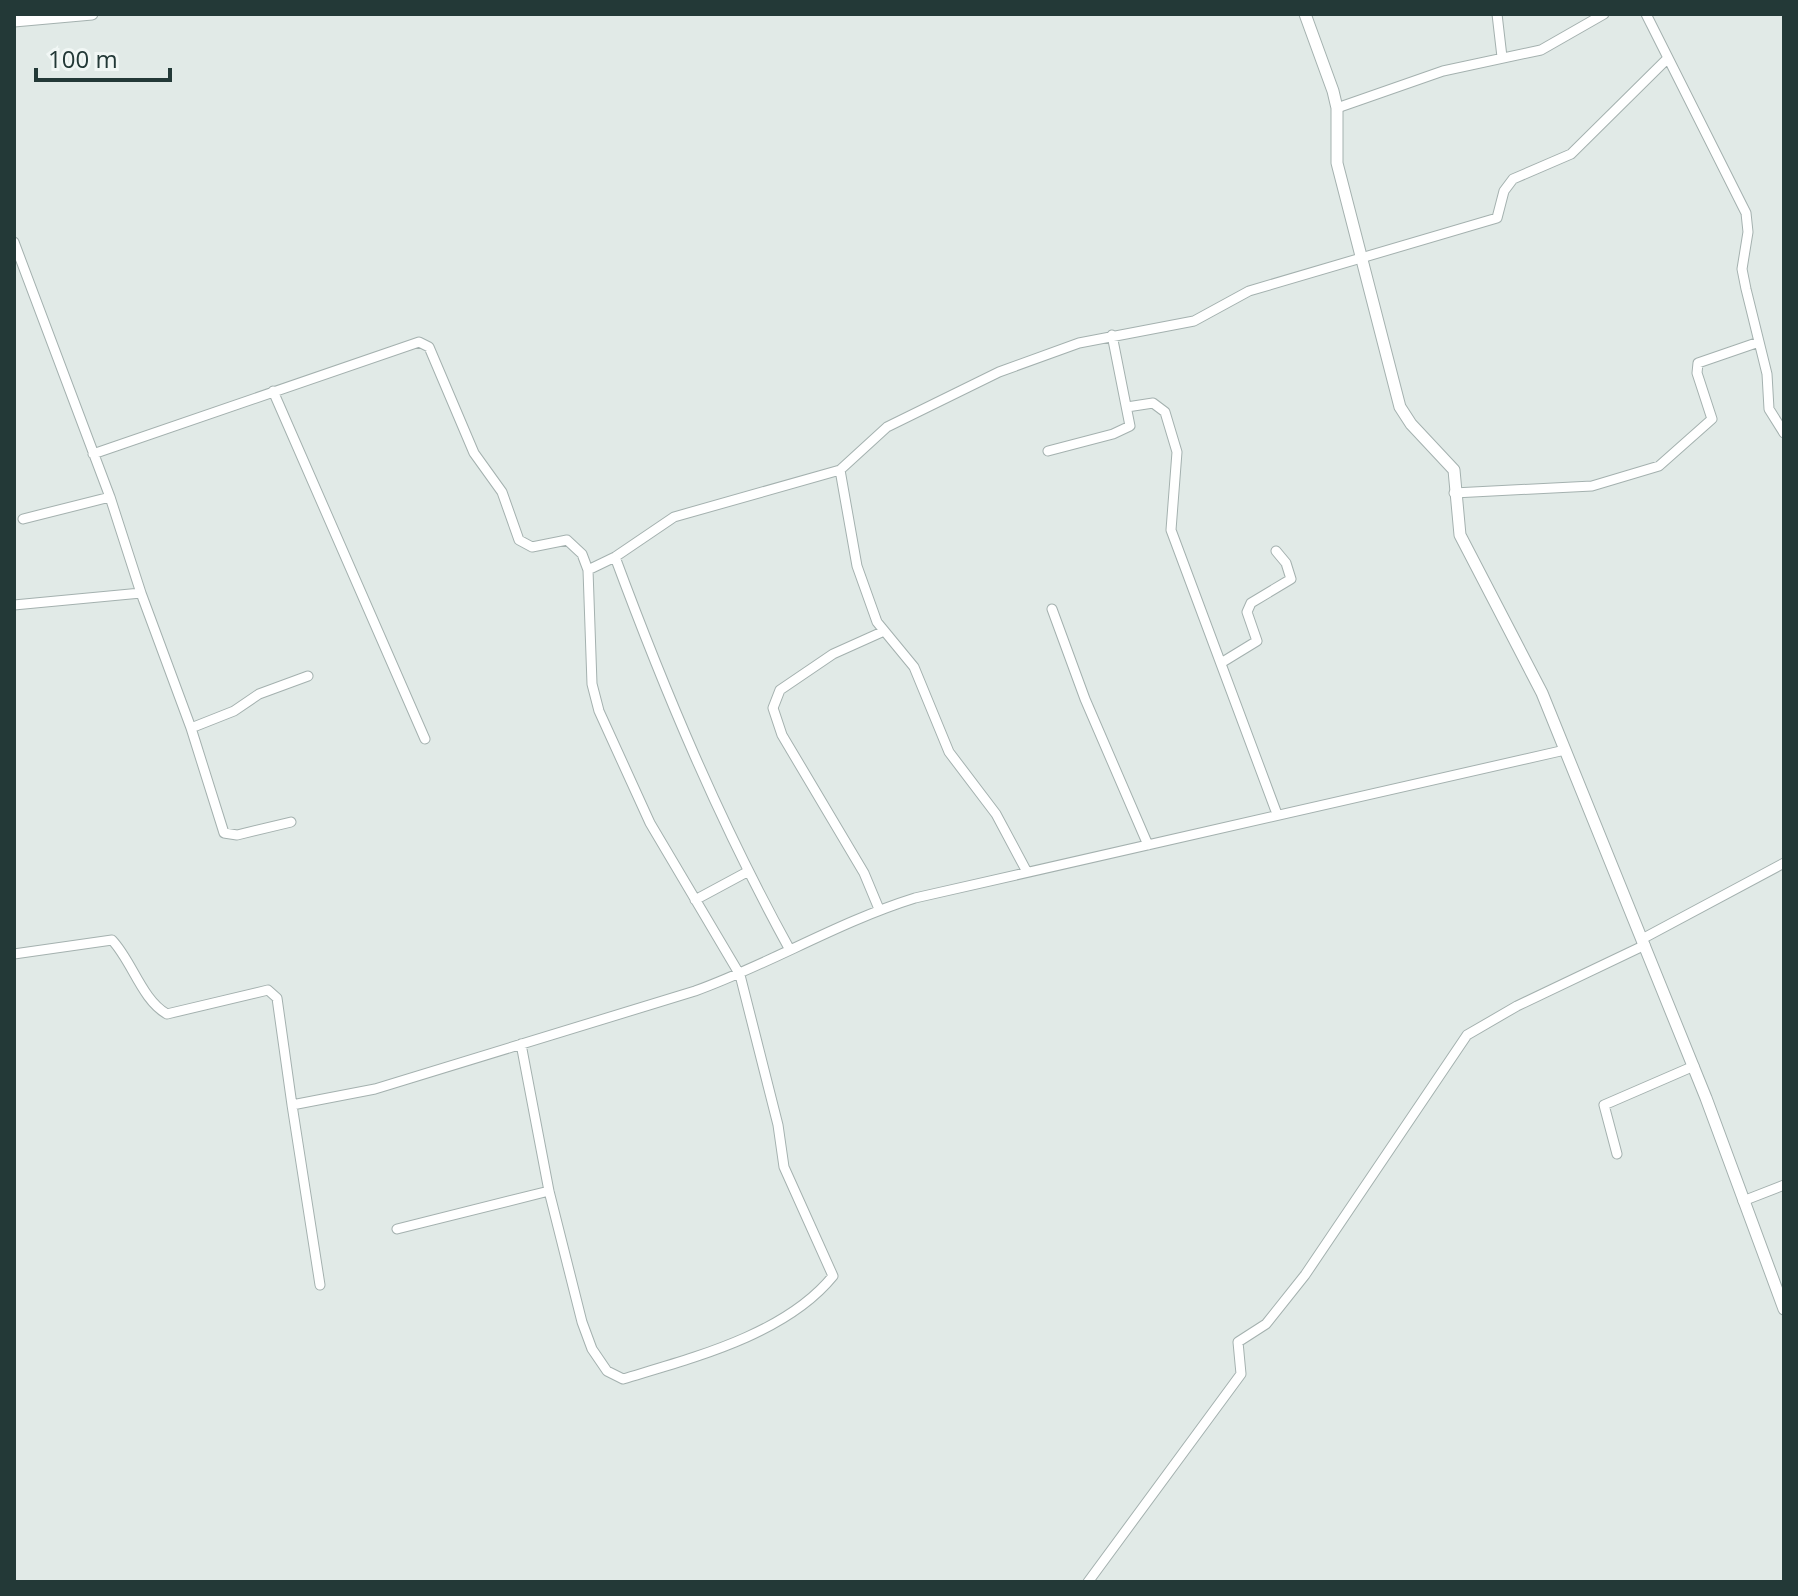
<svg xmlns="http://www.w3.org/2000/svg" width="1798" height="1596" font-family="'Open Sans',sans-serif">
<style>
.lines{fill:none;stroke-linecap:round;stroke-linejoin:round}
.minor-casing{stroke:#a4b1af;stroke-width:11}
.tertiary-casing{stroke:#a4b1af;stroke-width:13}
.minor{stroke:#fff;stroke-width:9}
.tertiary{stroke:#fff;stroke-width:11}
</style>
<rect width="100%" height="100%" fill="#e1eae7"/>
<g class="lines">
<defs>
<path id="minor" d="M1497,14l5,43
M1646,14l100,199 2,19 -6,37 4,20 21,85 2,35 15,24
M1337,108l106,-37 98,-21 63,-36
M14,242l96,255 31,96 -127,12
M273,391l152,348
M1127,407l26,-4 12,9 12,40 -6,78 106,284
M1048,451l65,-17 17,-8 -18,-91
M93,454l326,-112 10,5 45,106 28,39 17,48 13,7 35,-7 15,14 6,16 4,114 7,27 51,112 90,152 38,150 6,42 49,109c-48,59 -141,82 -210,103l-16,-8 -15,-22 -10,-27 -33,-131 -28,-147
M840,470l17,96 20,56 37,45 35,85 47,62 31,58
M1454,493l138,-7 67,-20 53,-47 -15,-46 1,-10 61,-21
M23,519l87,-22
M615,557c50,135 105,266 175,393
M588,570l27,-13 59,-40 166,-47 47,-43 112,-55 80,-29 115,-22 55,-30 248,-73 7,-27 9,-12 58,-25 96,-95
M141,593l50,135 33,105 13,2 54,-13
M1052,609l33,90 63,146
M1221,663l36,-22 -10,-29 4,-9 40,-24 -5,-16 -10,-12
M191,728l43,-17 25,-17 49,-18
M695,900l52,-28
M879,909l-15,-36 -82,-138 -9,-27 7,-18 53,-36 49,-22
M1642,939l142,-76
M14,954l98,-14c20,21 30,60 55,74l101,-24 9,8 15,107 83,-16 320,-98c75,-27 143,-69 220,-93l650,-148
M292,1105l28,180
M1617,1154l-13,-49 90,-39
M1743,1201l41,-16
M397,1229l152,-38
M1088,1582l153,-208 -3,-32 28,-18 39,-49 162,-240 50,-29 128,-61"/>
<path id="tertiary" d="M1305,14l28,77 4,17v55l63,244 11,17 43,46 6,65 82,158 164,405 78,211
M14,21l78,-7"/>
</defs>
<use href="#minor" class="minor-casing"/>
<use href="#tertiary" class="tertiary-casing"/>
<use href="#minor" class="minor"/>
<use href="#tertiary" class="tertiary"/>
</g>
<rect width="1798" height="1596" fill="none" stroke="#233937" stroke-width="32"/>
<path d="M36 68v12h134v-12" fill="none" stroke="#233937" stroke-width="4"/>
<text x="48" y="68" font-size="24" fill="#233937" stroke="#f1f7f5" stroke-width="6" paint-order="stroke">100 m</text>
</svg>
